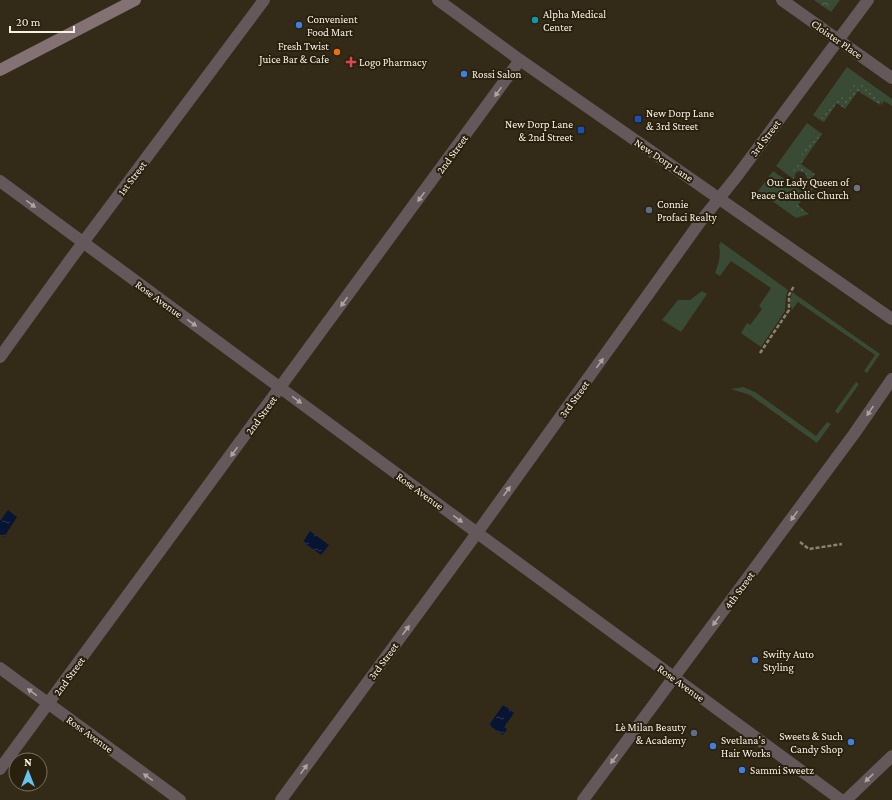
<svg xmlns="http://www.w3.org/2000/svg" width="892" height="800" font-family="'Crimson Pro',serif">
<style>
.grass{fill:#394b35}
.park{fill:url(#park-crowns)}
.garden{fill:url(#garden-dots)}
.water{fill:url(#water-ripples)}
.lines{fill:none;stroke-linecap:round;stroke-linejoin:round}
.path{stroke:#8a8273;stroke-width:2.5;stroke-dasharray:4 2;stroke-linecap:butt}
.minor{stroke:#64585a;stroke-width:12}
.tertiary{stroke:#64585a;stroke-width:12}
.secondary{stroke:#837174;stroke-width:12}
.oneway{fill:#aea4a0}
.culture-dot{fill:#0f9aa8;stroke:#29200e;stroke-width:1.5}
.shop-dot{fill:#3f7fe0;stroke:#29200e;stroke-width:1.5}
.food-dot{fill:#e8710a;stroke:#29200e;stroke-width:1.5}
.health-dot{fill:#e0444e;stroke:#29200e;stroke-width:1.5}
.transit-dot{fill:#1a4fb4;stroke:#29200e;stroke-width:1.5}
.worship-dot{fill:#6b7280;stroke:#29200e;stroke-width:1.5}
.service-dot{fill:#5c6f8a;stroke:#29200e;stroke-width:1.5}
.labels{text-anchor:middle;stroke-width:4;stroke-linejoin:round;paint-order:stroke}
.poi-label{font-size:11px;fill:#f7f1e5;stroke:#29200e;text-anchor:start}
.street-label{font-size:11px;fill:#f7f1e5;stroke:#29200e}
</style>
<defs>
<pattern id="park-crowns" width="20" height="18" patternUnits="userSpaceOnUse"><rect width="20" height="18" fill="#394b35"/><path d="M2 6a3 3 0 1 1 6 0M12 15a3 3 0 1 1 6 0" fill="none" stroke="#566552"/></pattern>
<pattern id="garden-dots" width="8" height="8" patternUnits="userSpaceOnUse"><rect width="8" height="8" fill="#394b35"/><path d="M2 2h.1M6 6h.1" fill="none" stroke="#566552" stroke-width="1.8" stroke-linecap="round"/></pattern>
<pattern id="water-ripples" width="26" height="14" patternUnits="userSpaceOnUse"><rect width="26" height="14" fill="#071434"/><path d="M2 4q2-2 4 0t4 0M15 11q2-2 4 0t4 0" fill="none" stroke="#2c3751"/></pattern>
</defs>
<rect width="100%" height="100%" fill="#332a18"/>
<path class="grass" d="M847,67l45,32v7l-8,-5 -3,5v-4l-29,-15 -6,8 -12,6 -14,19 -7,-5z
M807,123l11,8 -21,32 -5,15 -16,-12z
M773,171l31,22 -9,13 9,6 1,-1 4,3 -13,4 -38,-27z
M721,242l67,48 -2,6 -1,15 -24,36 -20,-14 6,-10 3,2 12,-16 -3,-3 12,-18 -40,-27 -11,15 -5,-3c4,-10 6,-18 4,-28z
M702,291l5,3 -26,38 -19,-12 16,-20h12z
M792,292l88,62 -13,19 -3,-2 11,-16 -77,-53 -6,8 -2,-8z
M856,382l3,2 -21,30 -3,-3z
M743,387l12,5 61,44 11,-14 4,2 -14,19 -67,-48 -19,-6z"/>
<path class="park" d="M814,0h26l-9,12z"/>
<path class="garden" d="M856,84l6,1 17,12 2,2 -1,6 -22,-14 -13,18 -8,-6 -13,19 -4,-2 14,-19 12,-6 6,-8z
M818,131l4,3 -21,30 14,10 -8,11h-4v-2l3,-1 1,-4 -2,-5 -7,-2 -3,3 -1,5 -2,-1c2,-17 17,-33 26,-47z
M819,178l1,1 -14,20 -2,-2 -6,8 7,6 -1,1 -10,-6 10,-13 2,1z"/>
<path class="water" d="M8,510l9,7 -13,20 -4,-3v-13z
M310,531l19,14 -8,10 -18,-13z
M503,705l11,8 -10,14 3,2 -4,6 -14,-10z"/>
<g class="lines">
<path class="path" d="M760,353l29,-43v-15l5,-9
M800,542l9,7 33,-5"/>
<path class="minor" d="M782,0l110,78
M0,181l446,329 395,290
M0,357l70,-97 194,-260
M0,668l180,132
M0,769l520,-709
M281,800l196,-267 223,-311 37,-46 131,-176
M583,800l271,-366 38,-55
M846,800l46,-44"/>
<path class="tertiary" d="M438,0l82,60 372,259"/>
<path class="secondary" d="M0,70l135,-70"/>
</g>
<defs><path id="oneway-solid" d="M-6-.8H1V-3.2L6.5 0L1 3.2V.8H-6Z"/></defs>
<g class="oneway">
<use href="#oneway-solid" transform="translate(498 92) rotate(126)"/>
<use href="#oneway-solid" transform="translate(421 197) rotate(126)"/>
<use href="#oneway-solid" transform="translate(31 204) rotate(37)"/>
<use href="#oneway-solid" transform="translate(344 302) rotate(126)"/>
<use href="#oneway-solid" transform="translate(192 323) rotate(36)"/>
<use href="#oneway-solid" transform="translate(600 363) rotate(-54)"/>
<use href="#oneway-solid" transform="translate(297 400) rotate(36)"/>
<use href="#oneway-solid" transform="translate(870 411) rotate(124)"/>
<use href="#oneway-solid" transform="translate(234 452) rotate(126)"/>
<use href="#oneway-solid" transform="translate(507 491) rotate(-54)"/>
<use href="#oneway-solid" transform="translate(794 516) rotate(126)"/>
<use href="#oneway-solid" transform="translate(458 519) rotate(36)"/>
<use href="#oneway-solid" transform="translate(716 621) rotate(126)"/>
<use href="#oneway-solid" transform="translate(406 630) rotate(-54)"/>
<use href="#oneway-solid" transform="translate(32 692) rotate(-144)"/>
<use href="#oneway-solid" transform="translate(614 759) rotate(127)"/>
<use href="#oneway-solid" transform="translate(304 769) rotate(-54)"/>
<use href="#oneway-solid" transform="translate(148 777) rotate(-144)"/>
<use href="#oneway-solid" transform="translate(869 778) rotate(136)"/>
</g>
<circle class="culture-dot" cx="535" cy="20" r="4"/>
<g class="shop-dot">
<circle cx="299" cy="25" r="4"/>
<circle cx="464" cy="74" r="4"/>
<circle cx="755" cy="660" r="4"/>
<circle cx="851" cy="742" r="4"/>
<circle cx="713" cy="746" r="4"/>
<circle cx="742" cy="770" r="4"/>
</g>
<circle class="food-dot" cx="337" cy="52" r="4"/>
<path class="health-dot" d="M349 56h4v4h4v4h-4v4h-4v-4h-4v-4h4z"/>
<g class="transit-dot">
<rect x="634" y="115" width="8" height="8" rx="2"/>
<rect x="577" y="126" width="8" height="8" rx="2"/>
</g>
<circle class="worship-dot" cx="857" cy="188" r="4"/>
<g class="service-dot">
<circle cx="649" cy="210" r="4"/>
<circle cx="694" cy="733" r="4"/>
</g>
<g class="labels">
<g class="poi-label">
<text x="543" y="18">Alpha Medical<tspan x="543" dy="13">Center</tspan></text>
<text x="307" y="23">Convenient<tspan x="307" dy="13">Food Mart</tspan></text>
<text x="329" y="50" text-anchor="end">Fresh Twist<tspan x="329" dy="13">Juice Bar &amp; Cafe</tspan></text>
<text x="359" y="66">Logo Pharmacy</text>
<text x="472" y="78">Rossi Salon</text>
<text x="646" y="117">New Dorp Lane<tspan x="646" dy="13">&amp; 3rd Street</tspan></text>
<text x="573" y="128" text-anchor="end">New Dorp Lane<tspan x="573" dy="13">&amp; 2nd Street</tspan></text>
<text x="849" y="186" text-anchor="end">Our Lady Queen of<tspan x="849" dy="13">Peace Catholic Church</tspan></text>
<text x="657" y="208">Connie<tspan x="657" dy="13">Profaci Realty</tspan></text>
<text x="763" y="658">Swifty Auto<tspan x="763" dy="13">Styling</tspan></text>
<text x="686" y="731" text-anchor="end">Lè Milan Beauty<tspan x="686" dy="13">&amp; Academy</tspan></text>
<text x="843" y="740" text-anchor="end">Sweets &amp; Such<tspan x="843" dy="13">Candy Shop</tspan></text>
<text x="721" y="744">Svetlana's<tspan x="721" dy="13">Hair Works</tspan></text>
<text x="750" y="774">Sammi Sweetz</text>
</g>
<g class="street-label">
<text transform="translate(837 39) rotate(35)" y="4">Cloister Place</text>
<text transform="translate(765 138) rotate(-53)" y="4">3rd Street</text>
<text transform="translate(452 154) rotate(-54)" y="4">2nd Street</text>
<text transform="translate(664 160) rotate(34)" y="4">New Dorp Lane</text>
<text transform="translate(132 178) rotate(-53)" y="4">1st Street</text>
<text transform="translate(159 299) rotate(36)" y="4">Rose Avenue</text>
<text transform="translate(574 399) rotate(-54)" y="4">3rd Street</text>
<text transform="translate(261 415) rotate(-54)" y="4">2nd Street</text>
<text transform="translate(420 491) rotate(36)" y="4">Rose Avenue</text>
<text transform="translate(739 590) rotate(-54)" y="4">4th Street</text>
<text transform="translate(383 661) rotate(-54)" y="4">3rd Street</text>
<text transform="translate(69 676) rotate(-54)" y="4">2nd Street</text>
<text transform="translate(681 683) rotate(36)" y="4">Rose Avenue</text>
<text transform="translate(90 734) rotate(36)" y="4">Ross Avenue</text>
</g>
</g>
<g transform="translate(28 772)"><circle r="19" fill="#29200e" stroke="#7b7464"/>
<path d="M0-3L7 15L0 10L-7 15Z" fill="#66c4ef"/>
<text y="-6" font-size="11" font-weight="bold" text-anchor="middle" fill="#f7f1e5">N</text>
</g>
<path d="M10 26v6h64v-6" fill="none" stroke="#f7f1e5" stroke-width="2"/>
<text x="16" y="26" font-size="12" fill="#f7f1e5" stroke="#29200e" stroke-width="3" paint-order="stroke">20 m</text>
</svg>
